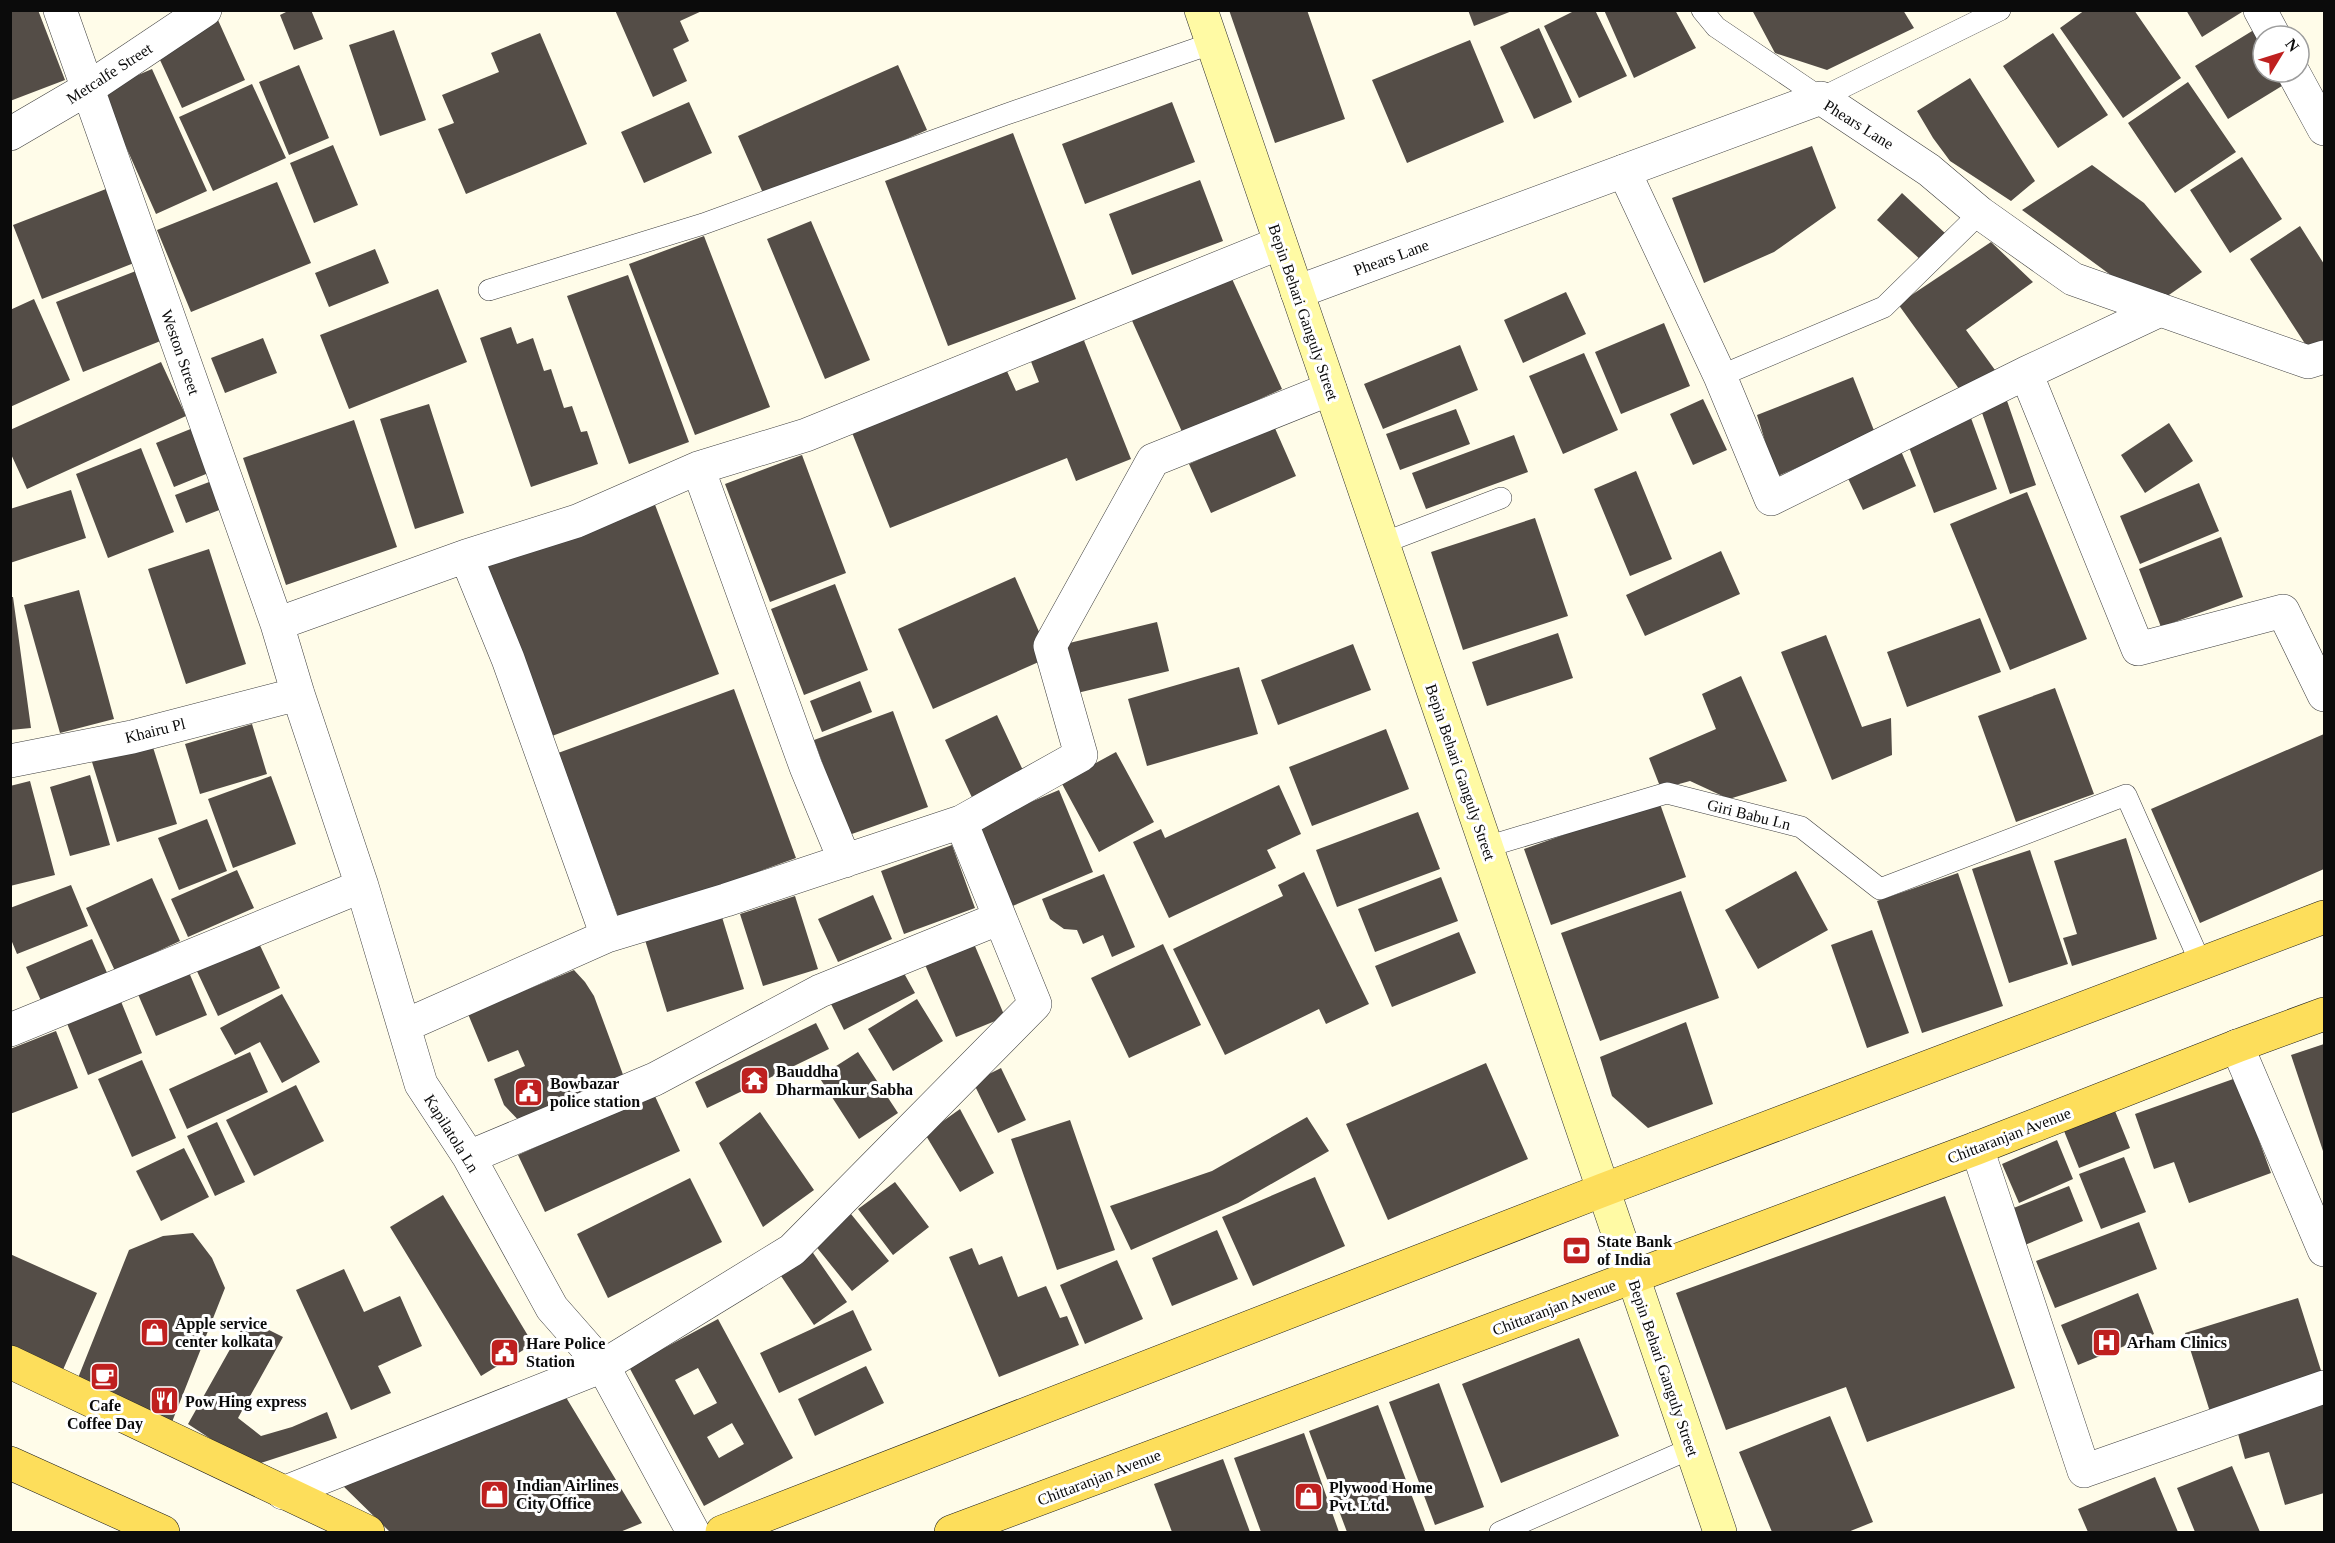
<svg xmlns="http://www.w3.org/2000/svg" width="2335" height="1543" font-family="'Times New Roman',serif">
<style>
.building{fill:#544d47;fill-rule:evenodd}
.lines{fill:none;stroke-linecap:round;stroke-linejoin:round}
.service-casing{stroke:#3e3e3e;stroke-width:22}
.minor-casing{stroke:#3e3e3e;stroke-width:34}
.tertiary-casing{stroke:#3e3e3e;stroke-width:34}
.secondary-casing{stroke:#2d2d2d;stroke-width:34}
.primary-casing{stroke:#1c1c1c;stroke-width:34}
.service{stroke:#fff;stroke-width:21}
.minor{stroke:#fff;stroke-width:33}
.tertiary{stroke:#fff;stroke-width:33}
.secondary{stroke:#fffaa4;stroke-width:33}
.primary{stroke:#fdde5b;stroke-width:33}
.labels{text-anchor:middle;stroke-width:6;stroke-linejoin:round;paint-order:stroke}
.street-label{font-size:16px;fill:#0b0b0b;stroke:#fff}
.poi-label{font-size:16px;font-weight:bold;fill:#0b0b0b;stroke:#fff;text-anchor:start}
</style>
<rect width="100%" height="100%" fill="#fffce9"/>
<path class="building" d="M10,10h28l27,70 -55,21z
M290,10h21l12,29 -29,11 -14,-35z
M615,10h89l-24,11 9,20 -16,8 14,32 -34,16z
M1229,10h78l38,109 -70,24z
M1468,10h44v1l-38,15z
M1576,10h19l32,66 -48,22 -35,-72z
M1604,10h71l21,38 -62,30z
M1752,10h151l11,18 -87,42 -52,-17z
M2085,10h49l47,68 -58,40 -63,-90z
M2186,10h54l2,2 -40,25z
M218,20l27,60 -63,28 -27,-59z
M1539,28l33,74 -38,17 -34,-72z
M2257,28l6,10v34h21l6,9 -62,38 -33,-53z
M394,30l32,90 -46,16 -31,-91z
M540,33l47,111 -121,50 -28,-65 16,-6 -12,-28 57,-23 -8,-19z
M2053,33l55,82 -50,33 -55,-82z
M1470,40l34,82 -97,41 -35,-83z
M299,65l30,73 -40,17 -30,-73z
M898,65l29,65 -161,70 -28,-64z
M152,69l55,122 -51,23 -55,-123z
M1970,78l65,103 -24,20 -61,-40 -17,-23 -16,-27z
M2188,82l48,70 -61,41 -47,-70z
M252,84l34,74 -73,33 -34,-74z
M689,102l23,51 -68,30 -23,-51z
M1172,102l23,60 -110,42 -23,-60z
M1013,133l63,166 -128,47 -63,-165z
M333,145l25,60 -44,18 -24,-60z
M1812,146l24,62 -62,44 -70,31 -32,-85z
M2242,157l40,62 -52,34 -40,-63z
M2092,165l52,38 58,69 -49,34 -131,-96z
M1200,180l23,61 -91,34 -23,-61z
M277,182l34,81 -120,49 -34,-82z
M106,189l28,74 -92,36 -29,-74z
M1902,193l44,41 -24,27 -45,-41z
M811,221l59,139 -45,19 -58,-140z
M2300,226l24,38v85l-11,7 -63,-97z
M704,236l66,171 -75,28 -66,-171z
M1991,242l42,40 -67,48 29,40 -33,23 -64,-89z
M375,249l14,34 -60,24 -14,-34z
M141,269l27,69 -85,34 -27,-70z
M1228,270l54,119 -99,45 -54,-120z
M628,275l61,167 -60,22 -62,-168z
M438,289l29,73 -118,47 -29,-74z
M1566,292l20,42 -63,29 -19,-43z
M34,299l36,81 -60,27v-97z
M1664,323l26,63 -69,28 -26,-62z
M511,327l6,17 16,-6 11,33 7,-2 13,39 8,-2 9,26 6,-1 11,33 -67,23 -51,-149z
M263,338l14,35 -52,20 -14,-35z
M1083,338l48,121 -55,22 -9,-23 -177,70 -39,-98 155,-61 10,22 23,-9 -9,-23z
M1460,345l18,45 -95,39 -19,-45z
M1584,353l34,77 -55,24 -34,-78z
M161,362l25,54 -159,73 -17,-37v-22z
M1853,377l22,56 -99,44 -19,-62z
M2005,395l31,90 -26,9 -31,-90z
M1703,399l24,51 -34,15 -23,-51z
M429,404l35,109 -49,16 -35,-110z
M1456,409l14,35 -70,26 -14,-36z
M1971,418l26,71 -63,24 -27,-71z
M354,420l43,127 -111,38 -43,-127z
M2169,423l24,38 -48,32 -24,-38z
M1274,426l22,50 -85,37 -22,-49z
M193,428l18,44 -37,15 -18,-44z
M1514,435l14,37 -102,37 -14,-36z
M1898,444l18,42 -53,24 -19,-40z
M141,448l33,84 -66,26 -32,-84z
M802,455l44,118 -76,29 -45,-118z
M1636,471l36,88 -42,17 -36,-87z
M217,479l10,28 -41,16 -11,-28z
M2199,483l20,48 -79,33 -20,-48z
M71,490l15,48 -76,25v-54z
M2027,492l60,147 -77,31 -60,-146z
M654,502l65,172 -167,62 -65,-172z
M1535,518l33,98 -105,34 -32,-98z
M2221,537l22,60 -82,30 -22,-58z
M209,549l37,115 -60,20 -38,-115z
M1721,551l19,43 -95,42 -19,-41z
M1015,577l35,80 -117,52 -35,-80z
M835,584l33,86 -64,25 -33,-86z
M79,590l35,129 -54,14 -36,-128z
M10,597h3l18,131 -21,2z
M1980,618l21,54 -94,35 -20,-55z
M1157,622l12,49 -96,23 -12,-49z
M1558,633l15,45 -86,28 -15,-44z
M1826,635l36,92 29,-9 1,37 -60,25 -51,-128z
M1353,644l18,46 -93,35 -17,-45z
M1239,667l19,67 -111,32 -19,-67z
M1741,676l46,105 -58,18 -39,-18 -29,8 -12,-31 67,-29 -14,-35z
M860,681l12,31 -50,20 -12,-31z
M2055,688l39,106 -78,28 -38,-106z
M734,689l62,169 -176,64 -62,-169z
M893,711l35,96 -79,28 -35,-95z
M997,715l31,66 -52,25 -31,-66z
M252,724l15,50 -67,20 -15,-50z
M1386,729l23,60 -97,37 -23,-59z
M2324,734v135l-124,54 -49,-114z
M152,744l25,80 -60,18 -25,-80z
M1116,752l38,70 -55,30 -38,-70z
M90,775l20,70 -40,11 -20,-69z
M271,776l25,68 -63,24 -25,-69z
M30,781l25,94 -45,11v-100z
M1279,785l22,49 -34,16 9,18 -107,50 -36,-76 28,-13 4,9z
M1059,790l34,82 -90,38 -34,-82z
M1659,801l27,76 -135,48 -27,-76z
M1418,812l22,57 -103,38 -21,-57z
M207,819l20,52 -48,19 -21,-52z
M2126,838l31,101 -85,27 -9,-28 14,-4 -23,-73z
M952,845l23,63 -71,26 -23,-63z
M2030,850l38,114 -59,19 -37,-114z
M237,870l17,38 -66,29 -17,-38z
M1796,871l32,59 -70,39 -33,-59z
M1304,872l65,132 -43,20 -7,-15 -94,46 -52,-106 110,-53 -5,-11z
M1958,873l45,133 -81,27 -45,-132z
M1104,874l31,73 -23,10 -9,-22 -20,9 -6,-14 -13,-1 -14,-10 -8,-20z
M1441,877l17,44 -83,31 -17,-43z
M152,878l28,63 -65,30 -29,-63z
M71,885l17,41 -71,28 -7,-17v-29z
M1681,891l38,107 -119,43 -39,-108z
M873,895l19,44 -54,23 -20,-43z
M795,896l23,73 -55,17 -23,-72z
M722,917l22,72 -77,23 -22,-72z
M1872,930l37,103 -42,15 -36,-103z
M1459,932l17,41 -84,34 -17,-41z
M92,939l16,36 -66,28 -16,-36z
M257,939l23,49 -62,28 -23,-49z
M972,939l33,78 -49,20 -33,-77z
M1163,944l38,81 -72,33 -38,-80z
M900,966l15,27 -71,37 -14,-28z
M188,970l19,45 -51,21 -19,-44z
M574,970l11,12 9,14 31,84 -100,47 -21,-22 -10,-26 31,-13 -7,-16 -30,12 -20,-48z
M282,994l38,68 -38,21 -22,-41 -25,13 -15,-27z
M120,999l22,54 -54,22 -22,-54z
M917,999l26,42 -50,30 -25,-42z
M1686,1022l27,82 -65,24 -36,-32 -12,-39z
M816,1023l13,26 -122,59 -12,-26z
M56,1031l22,57 -68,26v-65z
M2324,1044v110l-33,-99z
M250,1052l18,40 -81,37 -18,-40z
M858,1052l40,61 -39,26 -40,-62z
M142,1060l34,78 -44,19 -34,-78z
M1486,1063l42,96 -140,61 -42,-96z
M1001,1068l25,52 -28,13 -25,-51z
M2236,1078l35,95 -82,30 -15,-41 -20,7 -19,-55z
M296,1085l28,56 -70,35 -28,-56z
M654,1094l26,57 -135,61 -27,-57z
M960,1109l34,64 -34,19 -35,-58z
M2115,1111l15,37 -51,20 -15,-37z
M760,1112l54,78 -51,37 -44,-84z
M1307,1117l22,34 -91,52 -107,47 -21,-44 102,-35z
M1070,1120l45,130 -58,20 -46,-131z
M217,1122l28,60 -30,14 -28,-60z
M2057,1140l16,39 -54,24 -17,-39z
M184,1148l25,49 -48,24 -25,-50z
M2124,1157l22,55 -45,17 -22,-55z
M1315,1177l30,69 -92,40 -31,-69z
M690,1178l32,64 -114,56 -31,-64z
M895,1182l34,45 -36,28 -35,-46z
M2069,1186l14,35 -58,24 -14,-36z
M443,1195l90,149 -52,32 -91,-149z
M1945,1196l70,192 -148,54 -21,-55 -120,43 -50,-137z
M851,1214l38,47 -37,30 -38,-47z
M2139,1222l18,47 -102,39 -19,-47z
M1217,1230l21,49 -66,27 -20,-48z
M193,1233l19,25 13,30 -53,134 -96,-39 53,-133 34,-14z
M972,1248l7,17 23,-9 16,41 28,-11 14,32 7,-2 12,29 -80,32 -50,-120z
M811,1250l36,52 -33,23 -35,-52z
M10,1254l87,39 -35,79 -52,-23z
M1117,1260l26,59 -58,25 -25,-59z
M344,1269l20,43 36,-16 22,50 -44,20 13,27 -40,17 -55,-120z
M2138,1293l16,41 -76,31 -17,-40z
M2298,1298l26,82 -113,35 -26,-82z
M853,1310l19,40 -93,43 -19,-40z
M247,1319l36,18 -45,81 23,18 31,-9 35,-15 10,26 -85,28 -64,-42z
M718,1319l75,139 -89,48 -75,-139zM698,1368l19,35 -23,12 -19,-35zM732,1423l12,21 -25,14 -12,-21z
M1579,1338l40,98 -118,47 -39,-99z
M866,1366l18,37 -69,33 -17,-37z
M1439,1383l45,124 -49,18 -46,-123z
M561,1389l81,134 -22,9h-230l-53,-52z
M2324,1396v97l-39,12 -16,-53 -24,7 -10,-36z
M1378,1405l47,126 -4,1h-74l-38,-101z
M1830,1416l43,106 -25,10h-76l-33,-80z
M1304,1433l35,99h-78l-27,-74z
M1223,1459l27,73h-78l-18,-48z
M2232,1466l28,66h-65l-18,-44z
M2155,1477l23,55h-90l-10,-23z"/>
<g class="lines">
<defs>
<path id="service" d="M1702,10l14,17 105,71 179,-88
M489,290l214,-66 301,-109 209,-72
M1720,376l164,-69 96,-94
M1383,543l118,-45
M1486,847l181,-54 134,34 79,62 246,-94 75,169
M1500,1532l192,-84"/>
<path id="minor" d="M60,10l217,614 21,70 64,192 59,198 48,73 83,151 51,58 90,166
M2260,10l14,26
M2293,72l31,57
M10,134l77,-45 118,-79
M1624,171l96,205 51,123 255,-126 112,276 145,-38 41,84
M2026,373l134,-63
M698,468l108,299 39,94
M466,556l42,103 99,277
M277,624l189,-68 111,-35 121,-53 108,-33 474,-192
M10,761l122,-24 166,-43
M404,1026l203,-90 119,-36 235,-78 120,-67 -31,-109 103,-186 177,-71
M10,1030l352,-144
M2237,1046l87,204
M1977,1148l107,323 240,-84
M469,1157l186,-78 165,-88 180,-73
M283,1493l320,-127 189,-116 243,-246 -74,-182"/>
<path id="tertiary" d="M1297,292l524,-194 108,72 51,43 93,66 235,83 16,-5"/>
<path id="secondary" d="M1201,10l519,1522"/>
<path id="primary" d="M10,1362l358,170
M10,1463l153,69
M722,1532l881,-342 721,-273
M951,1532l1026,-384 260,-102 87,-32"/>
</defs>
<use href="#service" class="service-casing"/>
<use href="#minor" class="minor-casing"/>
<use href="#tertiary" class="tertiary-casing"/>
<use href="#secondary" class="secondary-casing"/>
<use href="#primary" class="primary-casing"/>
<use href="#service" class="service"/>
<use href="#minor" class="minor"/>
<use href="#tertiary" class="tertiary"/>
<use href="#secondary" class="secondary"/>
<use href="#primary" class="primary"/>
</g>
<defs>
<symbol id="temple-square" viewBox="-11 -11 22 22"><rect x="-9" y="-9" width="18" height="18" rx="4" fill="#bf201f" stroke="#fff"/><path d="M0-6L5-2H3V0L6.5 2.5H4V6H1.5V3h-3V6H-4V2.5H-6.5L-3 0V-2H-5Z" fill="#fff"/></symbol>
<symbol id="civic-square" viewBox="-11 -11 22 22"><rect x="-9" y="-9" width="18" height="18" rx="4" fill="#bf201f" stroke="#fff"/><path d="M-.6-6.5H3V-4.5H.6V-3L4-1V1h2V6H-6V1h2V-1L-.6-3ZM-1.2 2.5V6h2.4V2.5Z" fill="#fff"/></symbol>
<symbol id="bank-square" viewBox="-11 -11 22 22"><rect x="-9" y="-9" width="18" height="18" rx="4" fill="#bf201f" stroke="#fff"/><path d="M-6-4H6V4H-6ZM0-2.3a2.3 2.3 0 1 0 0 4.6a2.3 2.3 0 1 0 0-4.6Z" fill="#fff"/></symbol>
<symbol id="shop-square" viewBox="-11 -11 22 22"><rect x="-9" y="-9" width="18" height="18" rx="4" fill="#bf201f" stroke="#fff"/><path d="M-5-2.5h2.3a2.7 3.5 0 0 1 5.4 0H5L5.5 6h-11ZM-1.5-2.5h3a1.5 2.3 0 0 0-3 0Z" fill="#fff"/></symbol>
<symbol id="hospital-square" viewBox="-11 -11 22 22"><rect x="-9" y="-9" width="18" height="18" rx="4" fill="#bf201f" stroke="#fff"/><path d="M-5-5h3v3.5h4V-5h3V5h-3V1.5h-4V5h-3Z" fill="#fff"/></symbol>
<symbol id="cafe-square" viewBox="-11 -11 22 22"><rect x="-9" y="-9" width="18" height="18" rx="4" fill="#bf201f" stroke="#fff"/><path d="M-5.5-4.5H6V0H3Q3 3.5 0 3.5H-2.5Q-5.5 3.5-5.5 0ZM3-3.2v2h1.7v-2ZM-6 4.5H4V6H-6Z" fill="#fff"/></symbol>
<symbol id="restaurant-square" viewBox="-11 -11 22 22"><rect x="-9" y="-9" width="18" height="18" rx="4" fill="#bf201f" stroke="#fff"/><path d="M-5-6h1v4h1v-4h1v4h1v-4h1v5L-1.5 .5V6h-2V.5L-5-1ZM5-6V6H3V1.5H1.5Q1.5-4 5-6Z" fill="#fff"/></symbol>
</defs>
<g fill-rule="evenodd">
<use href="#temple-square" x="738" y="1064" width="33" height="33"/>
<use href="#civic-square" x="512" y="1076" width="33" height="33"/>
<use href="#bank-square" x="1560" y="1234" width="33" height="33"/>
<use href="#shop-square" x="138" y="1316" width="33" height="33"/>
<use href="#hospital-square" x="2090" y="1326" width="33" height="33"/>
<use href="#civic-square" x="488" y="1336" width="33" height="33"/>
<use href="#cafe-square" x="88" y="1360" width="33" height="33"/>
<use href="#restaurant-square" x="148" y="1384" width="33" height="33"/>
<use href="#shop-square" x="478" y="1478" width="33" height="33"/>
<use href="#shop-square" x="1292" y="1480" width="33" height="33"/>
</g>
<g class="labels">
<g class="street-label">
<text transform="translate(109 73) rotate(-33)" y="6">Metcalfe Street</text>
<text transform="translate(1859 124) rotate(32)" y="6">Phears Lane</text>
<text transform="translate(1391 257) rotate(-20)" y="6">Phears Lane</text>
<text transform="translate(1304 312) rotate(71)" y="6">Bepin Behari Ganguly Street</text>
<text transform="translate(181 352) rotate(71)" y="6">Weston Street</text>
<text transform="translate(155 730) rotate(-14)" y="6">Khairu Pl</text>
<text transform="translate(1461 772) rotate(71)" y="6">Bepin Behari Ganguly Street</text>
<text transform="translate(1749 814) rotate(14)" y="6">Giri Babu Ln</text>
<text transform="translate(452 1133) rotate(58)" y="6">Kapilatola Ln</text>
<text transform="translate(2009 1135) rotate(-21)" y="6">Chittaranjan Avenue</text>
<text transform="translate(1554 1307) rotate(-21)" y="6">Chittaranjan Avenue</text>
<text transform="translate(1664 1368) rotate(71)" y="6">Bepin Behari Ganguly Street</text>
<text transform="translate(1099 1477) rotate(-21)" y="6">Chittaranjan Avenue</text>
</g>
<g class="poi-label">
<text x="776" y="1077">Bauddha<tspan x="776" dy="18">Dharmankur Sabha</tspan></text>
<text x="550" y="1089">Bowbazar<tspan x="550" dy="18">police station</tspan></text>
<text x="1597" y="1247">State Bank<tspan x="1597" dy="18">of India</tspan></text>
<text x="175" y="1329">Apple service<tspan x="175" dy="18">center kolkata</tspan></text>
<text x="2127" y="1348">Arham Clinics</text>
<text x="526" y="1349">Hare Police<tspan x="526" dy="18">Station</tspan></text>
<text x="185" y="1407">Pow Hing express</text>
<text x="105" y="1411" text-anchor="middle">Cafe<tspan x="105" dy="18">Coffee Day</tspan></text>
<text x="516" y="1491">Indian Airlines<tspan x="516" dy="18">City Office</tspan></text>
<text x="1329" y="1493">Plywood Home<tspan x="1329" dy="18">Pvt. Ltd.</tspan></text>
</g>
</g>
<rect width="2335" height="1543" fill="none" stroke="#0b0b0b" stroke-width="24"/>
<g transform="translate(2281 54) rotate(52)"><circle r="28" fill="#ffffff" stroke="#9d9d9d" stroke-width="1.5"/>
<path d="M0-4.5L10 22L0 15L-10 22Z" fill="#bf201f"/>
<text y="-9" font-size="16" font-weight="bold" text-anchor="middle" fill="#0b0b0b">N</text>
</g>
</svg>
